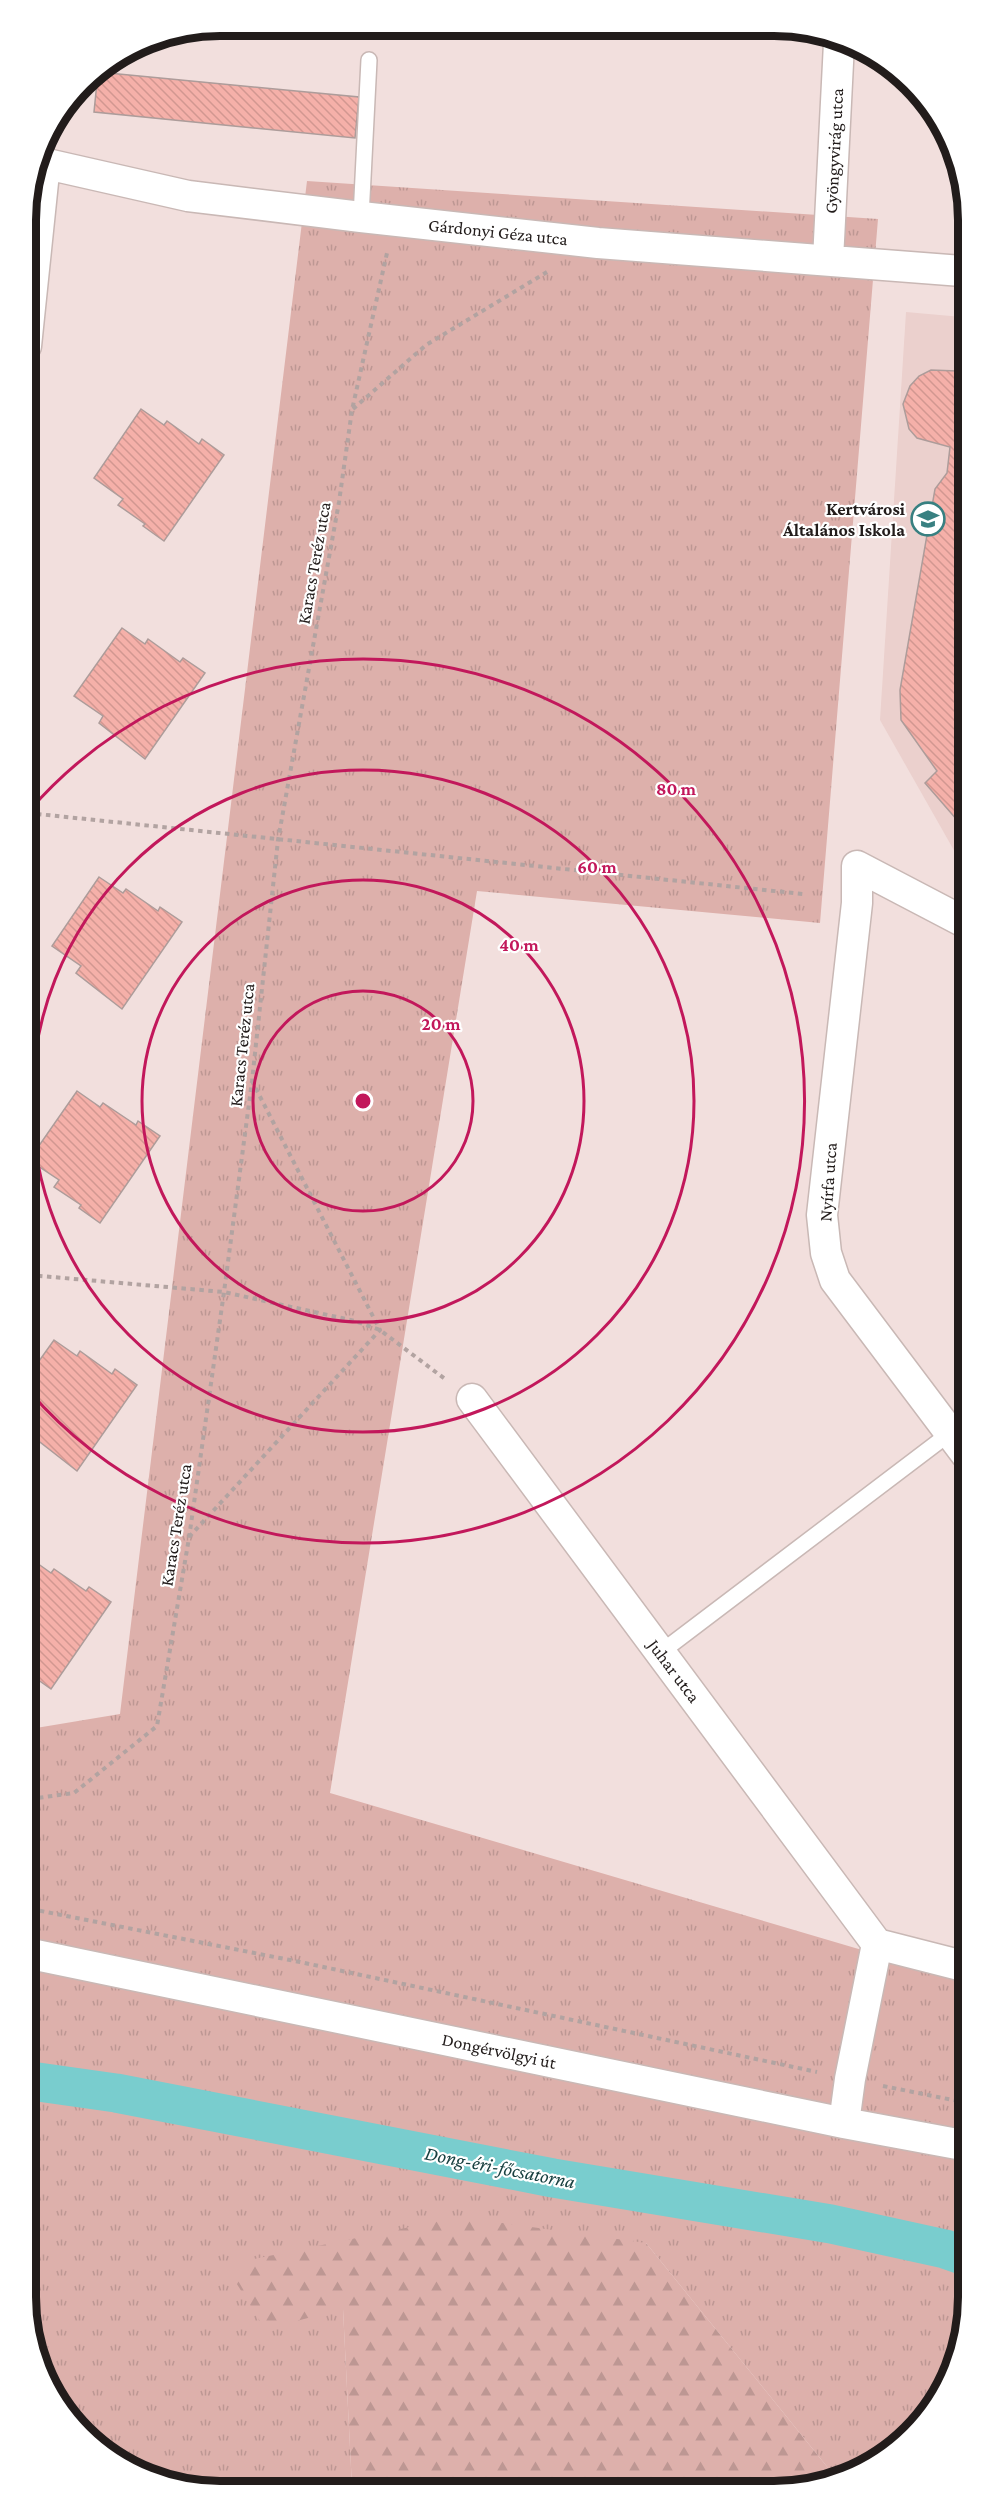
<svg xmlns="http://www.w3.org/2000/svg" width="994" height="2517" font-family="'Crimson Pro',serif">
<style>
.built{fill:#ebd0cd}
.grass{fill:url(#grass-tufts)}
.forest{fill:url(#forest-firs)}
.lines{fill:none;stroke-linecap:round;stroke-linejoin:round}
.canal{stroke:#79cdce;stroke-width:39}
.building{fill:url(#building-back-hatch);stroke:#ad9c9a;stroke-width:1.5}
.service-casing{stroke:#c9b8b5;stroke-width:18}
.minor-casing{stroke:#c9b8b5;stroke-width:33}
.path{stroke:#b2a3a1;stroke-width:4;stroke-dasharray:4.5 4.5;stroke-linecap:butt}
.service{stroke:#fff;stroke-width:15}
.minor{stroke:#fff;stroke-width:30}
.ring{fill:none;stroke:#c2185b;stroke-width:3}
.labels{text-anchor:middle;stroke-width:4.5;stroke-linejoin:round;paint-order:stroke}
.street-label{font-size:18px;fill:#221c1b;stroke:#fff}
.poi-label{font-size:18px;font-weight:bold;fill:#221c1b;stroke:#fff;text-anchor:end}
.water-label{font-size:20px;font-style:italic;fill:#184040;stroke:#fff}
.rim{fill:none;stroke:#221c1b;stroke-width:8}
.centre{fill:#c2185b;stroke:#fff;stroke-width:3}
.ring-label{font-size:18px;text-anchor:middle;font-weight:bold;fill:#c2185b;stroke:#fff;stroke-width:4.5;stroke-linejoin:round;paint-order:stroke}
</style>
<defs>
<pattern id="grass-tufts" width="24" height="20" patternUnits="userSpaceOnUse" patternTransform="scale(1.5)"><rect width="24" height="20" fill="#ddb0ab"/><path d="M3 7l-1-3M5 7V3M7 7l1-3M15 17l-1-3M17 17v-4M19 17l1-3" fill="none" stroke="#bd9793"/></pattern>
<pattern id="forest-firs" width="22" height="20" patternUnits="userSpaceOnUse" patternTransform="scale(1.5)"><rect width="22" height="20" fill="#ddb0ab"/><path d="M5 1l3.5 6h-7zM16 11l3.5 6h-7z" fill="#bd9793"/></pattern>
<pattern id="building-back-hatch" width="6" height="6" patternUnits="userSpaceOnUse" patternTransform="scale(1.5)"><rect width="6" height="6" fill="#f5b0a9"/><path d="M-1 5l2 2M0 0l6 6M5-1l2 2" fill="none" stroke="#d29791"/></pattern>
</defs>
<rect width="100%" height="100%" fill="#f2dfdd"/>
<path class="built" d="M906,312l56,5 2,551 -84,-148z"/>
<path class="grass" d="M307,181l571,38 -58,704 -343,-32 -147,902 637,188 1,328 -14,62 -34,54 -38,34 -45,20 -191,-236 -303,66 9,178 -169,1 -91,-45 -40,-49 -20,-47 -2,-618 90,-15z"/>
<path class="forest" d="M459,2217l187,26 191,236 -13,6 -472,2 -9,-178 -78,20 -40,-64z"/>
<g class="lines">
<path class="canal" d="M31,2081l85,12 437,85 278,46 114,25 23,8"/>
</g>
<path class="building" d="M98,72l261,25 -4,41 -261,-26z
M962,341l2,487 -39,-45 12,-12 -36,-51 -1,-30 35,-201 12,-16 3,-26 -33,-9 -8,-9 -6,-25 7,-18 9,-10 12,-6 26,1z
M141,409l23,16 3,-4 32,23 3,-5 22,16 -60,86 -21,-15 2,-2 -27,-19 5,-6 -29,-21z
M122,628l23,16 3,-5 32,23 3,-4 22,15 -60,86 -46,-36 4,-7 -29,-20z
M99,877l24,16 3,-4 32,22 2,-4 22,15 -60,87 -46,-36 5,-7 -29,-20z
M77,1091l23,16 3,-4 33,22 2,-4 22,15 -60,87 -21,-15 2,-3 -27,-18 5,-7 -30,-20z
M54,1340l23,16 3,-5 32,23 3,-5 22,16 -60,86 -46,-36 5,-7 -7,-4v-49z
M30,1558l21,15 3,-4 32,22 3,-4 22,15 -60,87 -21,-15z"/>
<g class="lines">
<defs>
<path id="service" d="M361,217l8,-157
M660,1653l290,-220"/>
<path id="minor" d="M38,162l150,34 173,21 237,26 364,28
M828,260l11,-217
M26,346l19,-183
M964,922l-107,-56v37l-35,312 4,38 9,27 131,174
M472,1399l405,545 -27,135 -6,44
M877,1944l90,23
M31,1954l813,169 124,23"/>
</defs>
<use href="#service" class="service-casing"/>
<use href="#minor" class="minor-casing"/>
<path class="path" d="M353,409l73,-64 121,-73
M28,813l775,81
M29,1275l195,17 131,29 25,9 65,49
M189,1537l191,-207 -128,-249
M30,1799l44,-6 83,-67 32,-188 35,-246 28,-211 26,-241 61,-338 13,-92 35,-157
M31,1909l269,53 517,110
M883,2086l85,17"/>
<use href="#service" class="service"/>
<use href="#minor" class="minor"/>
</g>
<g class="ring">
<circle cx="363" cy="1101" r="110"/>
<circle cx="363" cy="1101" r="221"/>
<circle cx="363" cy="1101" r="331"/>
<path d="M29 811A442 442 0 1 1 29 1391"/>
</g>
<defs>
<symbol id="school-ring" viewBox="-11 -11 22 22"><circle r="9.5" fill="#fff" stroke="#388081" stroke-width="1.5"/><path d="M0-5L7-2L0 1L-7-2ZM-4 1L0 2.5L4 1V4Q0 6-4 4Z" fill="#388081"/></symbol>
</defs>
<g fill-rule="evenodd">
<use href="#school-ring" x="909" y="500" width="38" height="38"/>
</g>
<g class="labels">
<g class="street-label">
<text transform="translate(834 151) rotate(-87)" y="6">Gyöngyvirág utca</text>
<text transform="translate(498 232) rotate(6)" y="6">Gárdonyi Géza utca</text>
<text transform="translate(314 563) rotate(-80)" y="6">Karacs Teréz utca</text>
<text transform="translate(242 1045) rotate(-84)" y="6">Karacs Teréz utca</text>
<text transform="translate(828 1182) rotate(-86)" y="6">Nyírfa utca</text>
<text transform="translate(176 1525) rotate(-81)" y="6">Karacs Teréz utca</text>
<text transform="translate(674 1671) rotate(53)" y="6">Juhar utca</text>
<text transform="translate(499 2051) rotate(12)" y="6">Dongérvölgyi út</text>
</g>
<g class="poi-label">
<text x="905" y="515">Kertvárosi<tspan x="905" dy="21">Általános Iskola</tspan></text>
</g>
<g class="water-label">
<text transform="translate(500 2167) rotate(11)" y="7">Dong-éri-főcsatorna</text>
</g>
</g>
<path d="M0 0H994V2517H0ZM220 36H774A184 184 0 0 1 958 220V2297A184 184 0 0 1 774 2481H220A184 184 0 0 1 36 2297V220A184 184 0 0 1 220 36Z" fill="#fff" fill-rule="evenodd"/>
<path class="rim" d="M220 36H774A184 184 0 0 1 958 220V2297A184 184 0 0 1 774 2481H220A184 184 0 0 1 36 2297V220A184 184 0 0 1 220 36Z"/>
<circle cx="363" cy="1101" r="9" class="centre"/>
<g class="ring-label">
<text x="676" y="795">80 m</text>
<text x="597" y="873">60 m</text>
<text x="519" y="951">40 m</text>
<text x="441" y="1030">20 m</text>
</g>
</svg>
